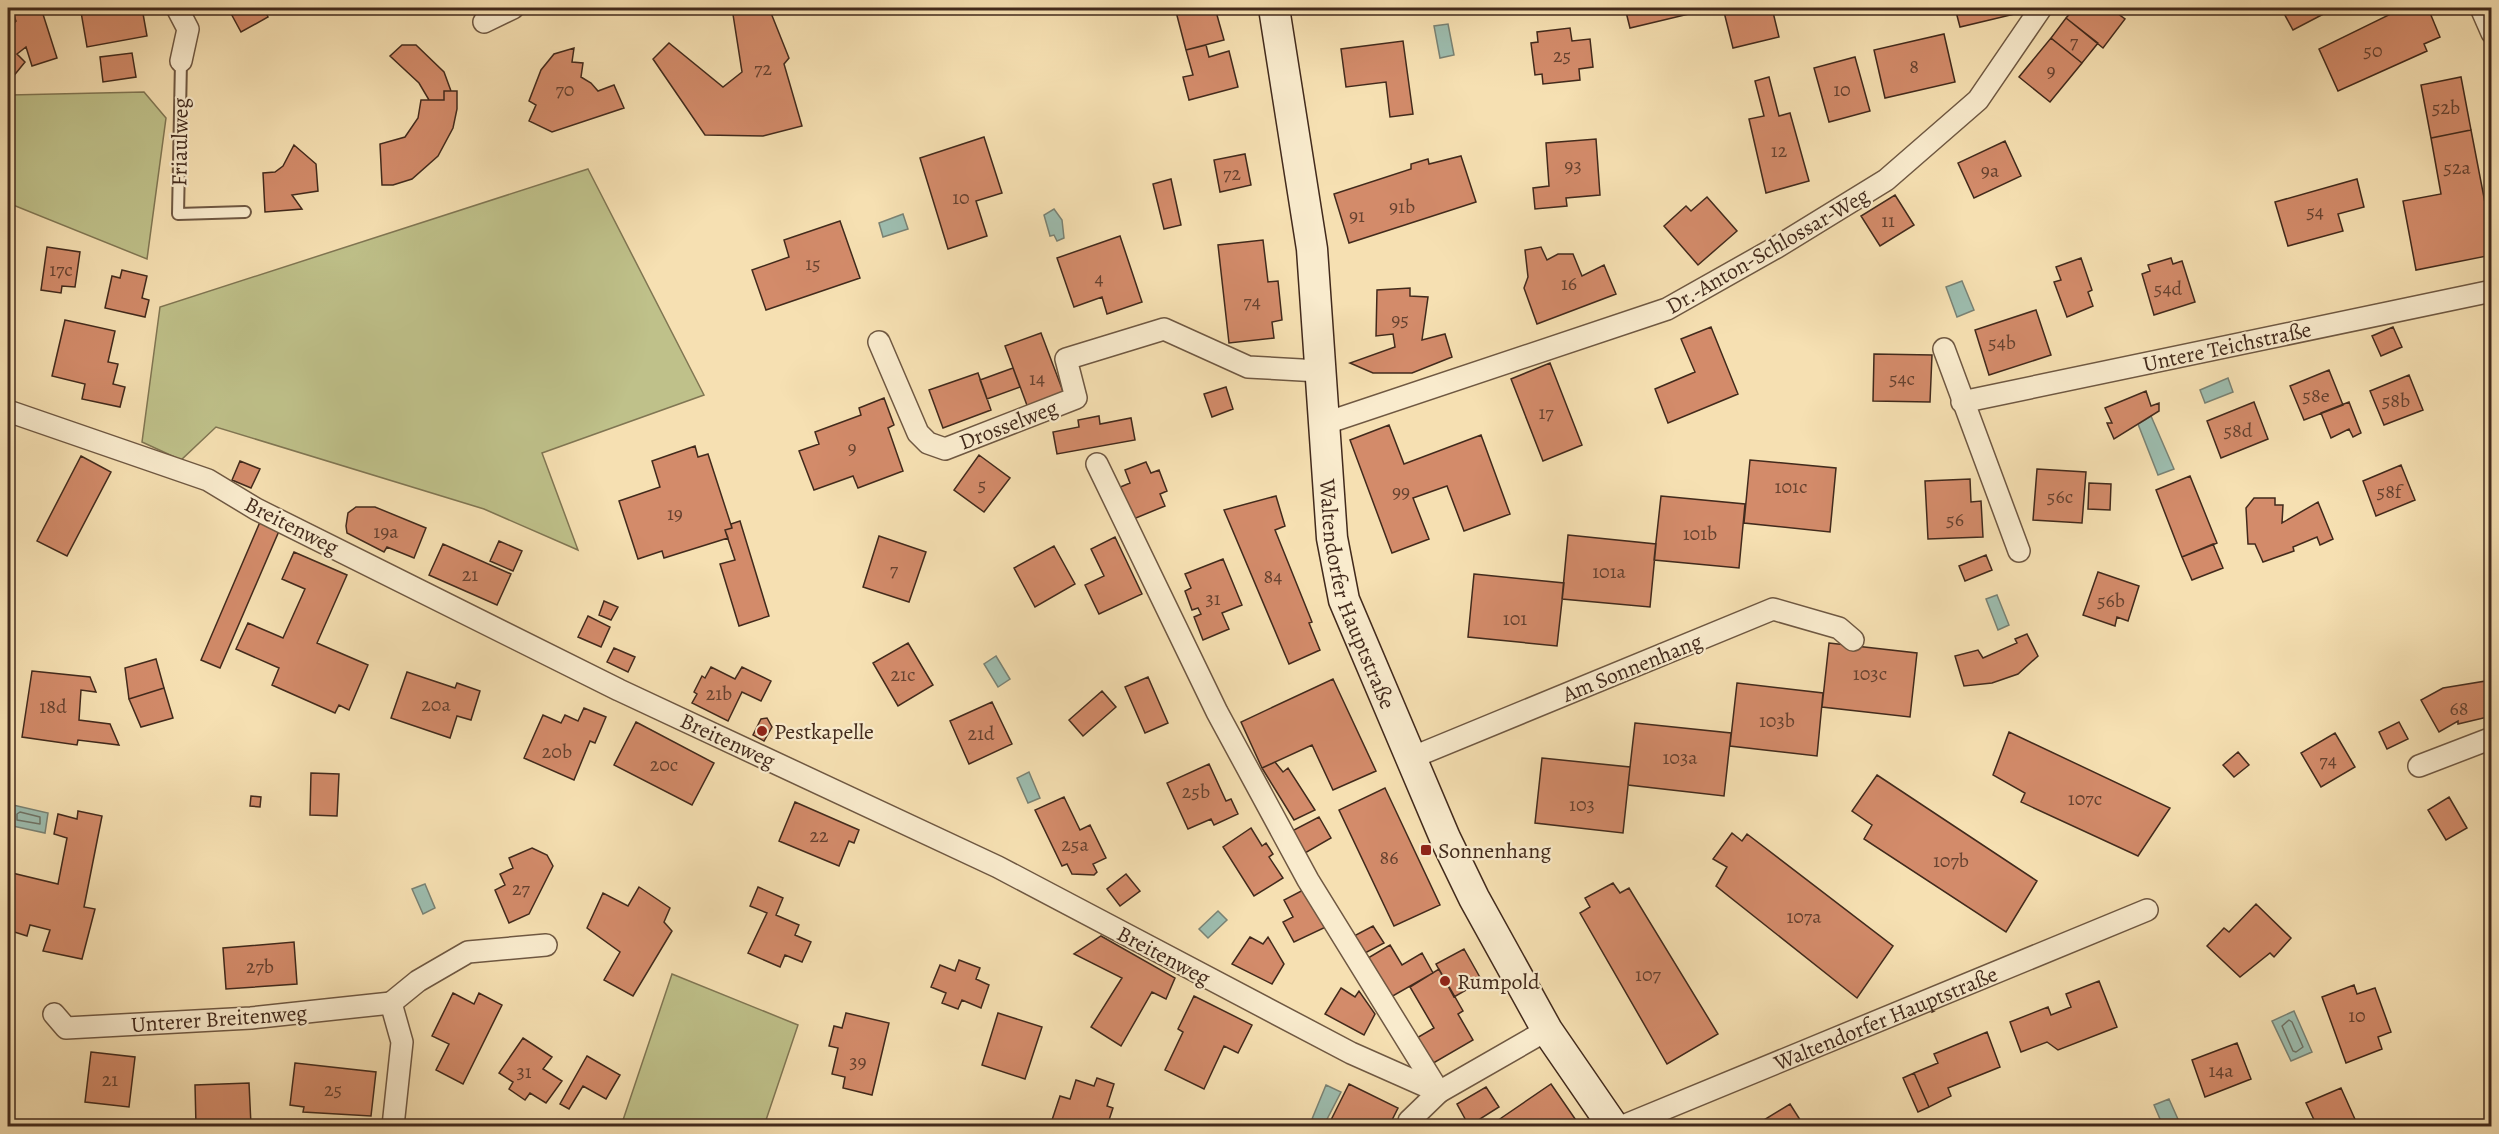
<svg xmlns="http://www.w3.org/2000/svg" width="2499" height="1134" font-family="Alegreya,serif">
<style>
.green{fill:#bfc18a;stroke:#807653;stroke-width:1.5}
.water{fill:#9dbdaf;stroke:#798274;stroke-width:1.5}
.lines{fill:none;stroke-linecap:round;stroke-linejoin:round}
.shore{stroke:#707466;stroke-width:1.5}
.building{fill:#d38b6a;stroke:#422a1c;stroke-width:1.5}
.service-casing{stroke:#6f5842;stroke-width:14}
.minor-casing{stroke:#6f5842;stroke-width:24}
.secondary-casing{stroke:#422a1c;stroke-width:33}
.service{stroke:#f9ebcd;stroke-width:10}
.minor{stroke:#f9ebcd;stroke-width:21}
.secondary{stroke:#f9ebcd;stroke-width:30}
.poi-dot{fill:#8f2418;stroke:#f9ebcd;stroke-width:2}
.labels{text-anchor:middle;stroke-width:4.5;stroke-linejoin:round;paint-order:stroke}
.number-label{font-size:20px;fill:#664230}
.street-label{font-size:22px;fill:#422a1c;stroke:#f9ebcd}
.poi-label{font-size:22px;fill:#422a1c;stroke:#f9ebcd;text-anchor:start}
</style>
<rect width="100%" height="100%" fill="#f6e0b2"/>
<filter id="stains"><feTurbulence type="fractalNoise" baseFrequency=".00333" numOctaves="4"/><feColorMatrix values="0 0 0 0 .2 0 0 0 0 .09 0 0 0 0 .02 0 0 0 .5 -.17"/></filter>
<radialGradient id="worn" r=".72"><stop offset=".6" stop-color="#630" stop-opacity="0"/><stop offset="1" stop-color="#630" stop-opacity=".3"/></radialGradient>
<path class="green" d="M144,92l22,26 -19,141 -139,-56v-110l2,2z
M588,169l116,226 -162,58 36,97 -94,-41 -268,-82 -35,33 -39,-18 18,-135z
M672,974l126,51 -34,101h-143z"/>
<path class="water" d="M1448,24l6,31 -14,3 -6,-32z
M1054,209l8,11 2,18 -7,3 -3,-6 -4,1 -6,-21z
M903,214l5,15 -25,8 -4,-14z
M1962,281l12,29 -17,7 -11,-30z
M2228,378l5,14 -28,11 -5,-13z
M2151,416l23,53 -16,6 -20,-51z
M1997,595l12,30 -11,5 -12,-31z
M996,656l14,23 -12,8 -14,-23z
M1029,772l11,26 -12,5 -11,-25z
M13,805l35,8 -3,20 -37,-8z
M425,884l10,24 -12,6 -11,-25z
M1218,911l9,9 -19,18 -9,-9z
M2294,1011l18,41 -21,9 -19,-40z
M1326,1085l15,7 -16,31 -13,-4z
M2169,1099l12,27h-18l-9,-21z"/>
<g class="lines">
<path class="shore" d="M20,812l20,5v7l-23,-4v-6z
M2289,1020l3,2 11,25 -7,5 -3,-1 -11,-25z"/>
</g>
<path class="building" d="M11,8h30l16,50 -25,8 -6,-19 -9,7 8,8 -17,21v-53l8,-9z
M99,8h43l5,28 -60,11 -6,-35z
M228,8h35l5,9 -27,15z
M732,8h37l20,50 -5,6 18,62 -39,10 -58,-1 -52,-76 16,-16 54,44 19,-15z
M1175,8h40l9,32 -38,10z
M1625,8h62l2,6 -59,14z
M1723,8h49l7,29 -46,11z
M1955,8h63l1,5 -59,14z
M2075,8h35l15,11 -22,29 -37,-30z
M2281,8h54l-42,22z
M2398,8h30l12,29 -16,7 3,7 -89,40 -19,-42 80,-39z
M2066,18l32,25 -16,20 -31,-25z
M1570,28l2,13 18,-2 3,28 -14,2 1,11 -37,4 -1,-10 -7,1 -4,-32 7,-1 -1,-10z
M1944,34l11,48 -70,16 -11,-48z
M2051,38l31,25 -32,39 -31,-25z
M1403,41l10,73 -23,3 -4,-35 -40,5 -5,-38z
M402,45h14l28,27 7,19h-7v9h-15l-10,-17 -29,-27z
M1206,45l3,12 20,-6 9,36 -49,13 -6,-23 10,-2 -7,-25z
M574,48l-2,14 11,1 -2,14 10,6 7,8 16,-6 10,23 -72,24 -23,-11 7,-16 -7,-4 12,-31 13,-16z
M132,53l4,24 -33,5 -3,-25z
M1855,57l15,54 -41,11 -15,-54z
M1769,77l10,39 11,-3 19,68 -43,12 -17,-74 15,-3 -9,-35z
M2461,77l10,53 -40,8 -10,-53z
M444,91h13v18l-4,19 -15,28 -26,23 -19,6h-11l-2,-41 25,-7 13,-19 3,-18h23z
M2471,130l21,109v16l-76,15 -13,-69 38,-7 -10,-56z
M984,137l18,56 -26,8 11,35 -39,13 -28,-91z
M1596,139l4,56 -34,3 1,8 -32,3 -2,-21 16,-2 -3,-43z
M2005,141l16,35 -47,22 -16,-35z
M294,145l22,19 2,27 -26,4 10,14 -37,3 -2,-39 12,-1 8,-6z
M1245,154l6,31 -31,7 -6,-32z
M1461,156l15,46 -127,41 -15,-49 77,-25v-5l17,-5 1,5z
M1171,179l10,46 -17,4 -11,-45z
M2357,179l7,28 -26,7 5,17 -55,15 -13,-44z
M1895,195l19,30 -34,21 -19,-30z
M1707,197l30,34 -39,34 -34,-39 22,-20 5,5z
M840,221l20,57 -94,32 -14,-40 37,-13 -5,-17z
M1120,236l22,66 -35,12 -5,-17 -28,10 -17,-49z
M1263,240l5,42 10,-1 4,39 -10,2 2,16 -45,5 -11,-98z
M47,247l33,5 -5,35 -13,-1 -1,7 -20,-3z
M1541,247l6,13 11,-6h15l9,22 22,-11 12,29 -79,30 -13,-36 4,-11 -3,-27z
M2081,258l11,32 -4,2 5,14 -26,11 -13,-35 7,-2 -5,-13z
M2171,258l2,6 9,-3 13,41 -41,13 -12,-41 8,-3 -2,-6z
M122,270l25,6 -5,22 7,2 -4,17 -40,-9 7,-32 8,2z
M1410,288v8l18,1 -6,43 23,-6 7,23 -40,16h-39l-23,-10 45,-16 -2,-13 -17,2 1,-46z
M2036,310l15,45 -62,20 -14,-45z
M65,320l50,11 -7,31 10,2 -5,20 12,3 -5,20 -38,-8 3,-15 -33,-8z
M1711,327l27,67 -70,29 -13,-34 40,-17 -14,-33z
M2393,327l9,20 -21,9 -9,-20z
M1041,333l23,61 -36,14 -23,-62z
M1874,354l58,1 -2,47 -57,-1z
M1550,363l32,82 -39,16 -32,-82z
M1013,368l7,19 -33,12 -7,-19z
M2329,370l14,35 -39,15 -14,-34z
M978,373l13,37 -48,18 -14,-38z
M2409,375l14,35 -39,15 -14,-34z
M1226,387l7,22 -21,8 -8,-23z
M2146,391l5,15 8,-3v8l-45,28 -7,-16h5l-7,-15z
M884,398l10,27 -6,3 15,43 -45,17 -5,-12 -39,14 -15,-39 20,-7 -4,-12 46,-17 -2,-7z
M2254,402l14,37 -47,19 -14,-37z
M2349,402l12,31 -8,4 -4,-8 -18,9 -10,-25z
M1099,416l1,8 31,-6 4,22 -78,14 -4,-22 26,-5 -1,-7z
M1389,425l15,39 77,-29 29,79 -46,17 -17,-45 -34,12 16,41 -37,14 -42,-113z
M695,446l3,11 10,-3 24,74 -7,2 3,8 -64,20 -2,-7 -24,8 -19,-58 41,-14 -8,-26z
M979,455l31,23 -26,34 -30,-22z
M81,456l30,16 -44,84 -30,-15z
M1750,460l86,8 -6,64 -86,-9z
M240,461l20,8 -9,19 -19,-8z
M1146,462l5,11 8,-3 8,21 -7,3 5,12 -34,14 -13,-32 12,-5 -5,-13z
M2401,465l14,35 -39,16 -13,-35z
M2037,469l49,3 -4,51 -49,-3z
M2190,476l27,67 -35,14 -26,-67z
M1970,479l1,23 10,-1 2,36 -55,2 -3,-58z
M2089,483l22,1 -1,26 -22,-1z
M1276,496l9,30 -10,4 37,92 -3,1 11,27 -31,14 -65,-154z
M1661,496l84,8 -6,64 -85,-8z
M2254,498h21v7h8l-1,18 36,-21 15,37 -13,6 -3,-8 -24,10 1,4 -31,11 -8,-18h-7l-2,-36z
M356,507h19l51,21 -12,30 -27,-11 -3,5 -37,-19 -1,-7 2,-13z
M740,521l29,95 -30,10 -19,-62 15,-4 -10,-30 7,-2 -1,-4z
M260,522l19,9 -59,137 -19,-8z
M1568,535l88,9 -6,63 -88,-8z
M879,536l47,16 -17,50 -46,-15z
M1115,537l27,57 -43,20 -14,-29 19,-9 -13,-27z
M499,541l23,10 -9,20 -23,-10z
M443,544l68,30 -14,31 -68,-30z
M2213,544l10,24 -31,12 -10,-23z
M1054,546l21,38 -40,23 -21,-39z
M294,552l53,23 -30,68 51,22 -19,45 -10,-5 -4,8 -63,-28 7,-17 -43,-19 12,-26 35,15 22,-49 -23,-10z
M1986,555l6,15 -27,11 -6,-15z
M1223,559l19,46 -20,8 7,16 -26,11 -9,-23 7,-3 -3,-6 -6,2 -7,-19 6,-3 -6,-14z
M2098,572l41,14 -11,35 -11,-4 -2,9 -32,-11z
M1474,574l90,9 -7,63 -89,-9z
M604,601l14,6 -7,13 -12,-5z
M588,616l22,11 -9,20 -23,-10z
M2027,634l11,22 -20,18 -26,9 -28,3 -9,-30 23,-6 5,8 34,-15 -2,-4z
M908,643l25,42 -35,21 -25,-43z
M1829,643l88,10 -7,64 -88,-10z
M614,648l21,9 -7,15 -21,-10z
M156,659l8,29 -35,11 -4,-31z
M711,667l24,12 7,-12 29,14 -10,20 -19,-9 -14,29 -36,-18 5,-9 -3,-2 8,-16 3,2z
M32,671l58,6 6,15 -15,-2 -2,30 31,4 9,21 -41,-5 -1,5 -55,-8z
M407,672l48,16 2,-5 23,8 -9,29 -14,-4 -7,22 -59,-20z
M1148,677l20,46 -23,10 -20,-46z
M1333,679l43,92 -43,19 -21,-45 -50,23 -21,-46z
M2492,680v36l-34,8v-3l-19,11 -18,-32 22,-12z
M1737,683l86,10 -6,63 -87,-10z
M164,688l9,30 -32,9 -12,-28z
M1102,691l14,16 -33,29 -14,-16z
M992,702l20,42 -43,20 -19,-43z
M584,708l22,9 -11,26 -5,-2 -16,39 -50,-22 19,-43 18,8 4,-8 13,6z
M767,718l5,9 -8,14 -11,-6 8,-16z
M636,722l78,41 -22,42 -78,-40z
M2399,722l9,17 -21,10 -8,-17z
M1635,723l96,10 -7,63 -96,-11z
M2009,732l161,76 -32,48 -117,-54 4,-9 -32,-18z
M2335,733l20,34 -34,20 -20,-34z
M2238,752l11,13 -15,12 -11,-12z
M1542,758l88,9 -7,66 -88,-10z
M1275,762l8,10 5,-4 27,42 -21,10 -32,-52z
M1209,764l17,37 5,-2 7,15 -24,11 -3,-6 -23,10 -21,-46z
M311,773l28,1 -2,42 -27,-1z
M1877,775l160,106 -31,51 -142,-93 8,-14 -20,-14z
M1385,788l55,117 -46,21 -55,-116z
M251,796l10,1 -1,10 -10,-1z
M1064,797l16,33 10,-5 16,33 -13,6 4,8 -3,3 -22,-1 -5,-10 -5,2 -27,-56z
M2449,797l18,31 -21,12 -18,-30z
M795,802l64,28 -5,13 -5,-2 -10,25 -60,-25z
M78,811l24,5 -18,91 11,2 -13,50 -39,-8 7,-21 -20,-5 -3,11 -19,-6v-58l50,12 9,-46 -13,-4 4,-20 19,5z
M1319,817l12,21 -26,15 -13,-22z
M1251,828l11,18 4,-3 7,11 -4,3 14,21 -29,18 -31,-49z
M1732,833l10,8 5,-7 146,112 -36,52 -141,-112 11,-19 -14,-8z
M532,848l15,7 6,11 -24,48 -20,9 -14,-33 10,-5 -5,-11 13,-6 -4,-10z
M1126,874l14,17 -20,15 -13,-17z
M1613,883l7,10 9,-5 89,146 -51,30 -87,-151 10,-6 -5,-9z
M639,887l31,21 -6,14 8,9 -39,65 -29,-16 16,-28 -33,-24 16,-35 25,13z
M758,887l25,11 -7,17 23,10 -4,10 16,7 -9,20 -17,-7 -5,12 -32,-14 19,-40 -17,-7z
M1307,888l21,38 -34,16 -11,-20 10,-5 -9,-17z
M2256,904l35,34 -17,19 -4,-4 -30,24 -33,-31 17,-18 5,4z
M1373,926l11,17 -19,10 -11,-17z
M1101,936l74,42 -9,21 -14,-7 -31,54 -30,-19 31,-49 -48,-24z
M1250,937l13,7 5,-7 16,27 -12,20 -40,-20z
M294,942l3,42 -71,5 -3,-41z
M1390,945l12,20 20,-12 11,20 -42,24 -23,-39z
M1464,949l18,32 -28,16 -18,-33z
M959,960l21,8 -4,11 13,6 -8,23 -19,-8 -4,9 -16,-6 4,-10 -15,-6 9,-22 15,6z
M1439,969l24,42 -5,3 15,26 -43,25 -15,-26 19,-11 -24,-41z
M2099,981l18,46 -59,23 -11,-8 -26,10 -11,-30 38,-15 3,8 20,-8 -5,-13z
M2354,985l3,9 18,-6 16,44 -13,5 4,12 -36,14 -24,-66z
M1341,988l14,9 4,-6 16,23 -11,21 -39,-21z
M453,993l21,11 5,-11 23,12 -39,79 -27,-14 13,-26 -17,-8z
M1194,996l58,29 -14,28 -14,-7 -20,43 -39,-19 18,-38 -5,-3z
M846,1013l43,10 -17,72 -29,-7 2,-11 -13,-3 6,-26 -9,-2 5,-20 8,2z
M998,1013l44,14 -17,52 -43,-14z
M1987,1032l13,35 -52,21 3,8 -22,11 -15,-34 24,-10 -4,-9z
M523,1038l29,19 -9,12 19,12 -16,22 -16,-10 -5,7 -16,-11 4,-7 -14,-9z
M2237,1043l14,36 -46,18 -13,-37z
M91,1052l44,5 -6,50 -44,-5z
M587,1056l33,19 -14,24 -23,-13 -14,23 -9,-5z
M295,1063l81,9 -5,44 -68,-4 1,-5 -14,-2z
M1914,1073l15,34 -11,5 -15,-34z
M1097,1078l17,6 -7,22 6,2 -6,18h-45l-11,-3 9,-27 10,3 6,-19 18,6z
M249,1083l2,42 -55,1 -1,-41z
M1349,1084l49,24 -9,18h-61z
M1551,1084l29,42h-88l-1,-1z
M1486,1087l13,20 -30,19 -12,-22z
M2341,1088l17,38h-41l-11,-23z
M1790,1104l14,22h-50z
M8,1106l6,1 -4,19h-2z"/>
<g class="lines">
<defs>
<path id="service" d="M181,61l-3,153 67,-2"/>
<g id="minor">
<path d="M177,8l11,21 -7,32"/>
<path d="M2481,8l11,25"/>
<path d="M484,22l29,-14"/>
<path d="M879,342l39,91 10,10 17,6 131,-51 -10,-39 98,-30 84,38 71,4"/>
<path d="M1944,349l75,202"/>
<path d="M1962,402l530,-111"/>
<path d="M8,411l200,69 48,29 363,181 379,177 353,186 88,39 108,-62"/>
<path d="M1323,424l344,-115 110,-62 109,-67 92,-80 63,-92"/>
<path d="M1097,464l120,248 91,168 131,212 -30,29 -1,5"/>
<path d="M1411,758l362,-149 66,19 14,12"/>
<path d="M2419,766l73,-28"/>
<path d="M54,1014l12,14 185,-10 140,-15"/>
<path d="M393,1126l9,-84 -11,-39 27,-22 50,-29 78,-7"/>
<path id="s1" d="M1623,1126l524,-216"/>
</g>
<g id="secondary">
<path id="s2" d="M1274,8l38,241 20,289 12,62 101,238 29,60 73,132 66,96"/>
</g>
</defs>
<use href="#service" class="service-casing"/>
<use href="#minor" class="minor-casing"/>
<use href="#secondary" class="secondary-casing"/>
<use href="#service" class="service"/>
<use href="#minor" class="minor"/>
<use href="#secondary" class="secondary"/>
</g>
<g class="poi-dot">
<circle cx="762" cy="731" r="6"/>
<rect x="1420" y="844" width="12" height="12" rx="3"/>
<circle cx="1445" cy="981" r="6"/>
</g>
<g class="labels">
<g class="number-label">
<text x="2074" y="48">7</text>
<text x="2373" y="57">50</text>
<text x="1562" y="62">25</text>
<text x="1914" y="73">8</text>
<text x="763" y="75">72</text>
<text x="2051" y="77">9</text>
<text x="565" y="96">70</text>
<text x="1842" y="96">10</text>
<text x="2446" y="114">52b</text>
<text x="1779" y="157">12</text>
<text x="1573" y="172">93</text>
<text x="2457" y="174">52a</text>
<text x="1990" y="177">9a</text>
<text x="1232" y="180">72</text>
<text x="961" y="204">10</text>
<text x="1402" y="213">91b</text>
<text x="2315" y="218">54</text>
<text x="1357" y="222">91</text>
<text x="1888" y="227">11</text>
<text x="813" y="270">15</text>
<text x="61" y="276">17c</text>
<text x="1099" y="285">4</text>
<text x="1569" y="290">16</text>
<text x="2168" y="295">54d</text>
<text x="1252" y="308">74</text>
<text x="1400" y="326">95</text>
<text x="2002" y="349">54b</text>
<text x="1037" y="385">14</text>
<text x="1902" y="385">54c</text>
<text x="2316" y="402">58e</text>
<text x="2396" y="407">58b</text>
<text x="1546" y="419">17</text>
<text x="2238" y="437">58d</text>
<text x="852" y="454">9</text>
<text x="982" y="491">5</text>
<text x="1791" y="493">101c</text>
<text x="1401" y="498">99</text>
<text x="2389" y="498">58f</text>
<text x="2060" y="503">56c</text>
<text x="675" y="520">19</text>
<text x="1955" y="526">56</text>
<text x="386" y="538">19a</text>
<text x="1700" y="540">101b</text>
<text x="894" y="576">7</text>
<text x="1609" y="578">101a</text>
<text x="470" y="581">21</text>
<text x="1273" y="583">84</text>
<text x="1213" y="605">31</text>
<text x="2111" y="607">56b</text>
<text x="1515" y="625">101</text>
<text x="1870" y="680">103c</text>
<text x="903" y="681">21c</text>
<text x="719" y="700">21b</text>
<text x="436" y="711">20a</text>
<text x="53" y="713">18d</text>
<text x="2459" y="715">68</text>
<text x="1777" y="727">103b</text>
<text x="981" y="740">21d</text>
<text x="557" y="758">20b</text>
<text x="1680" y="764">103a</text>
<text x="2328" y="767">74</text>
<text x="664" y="771">20c</text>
<text x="1196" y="798">25b</text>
<text x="2085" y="805">107c</text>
<text x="1582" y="811">103</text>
<text x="819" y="842">22</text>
<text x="1075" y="851">25a</text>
<text x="1389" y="864">86</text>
<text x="1951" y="867">107b</text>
<text x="521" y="895">27</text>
<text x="1804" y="923">107a</text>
<text x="260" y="973">27b</text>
<text x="1648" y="981">107</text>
<text x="2357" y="1022">10</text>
<text x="858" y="1068">39</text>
<text x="2221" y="1077">14a</text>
<text x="524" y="1078">31</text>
<text x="110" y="1086">21</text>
<text x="333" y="1096">25</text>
</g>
<g class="street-label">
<text transform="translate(179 142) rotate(-89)" y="8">Friaulweg</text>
<text transform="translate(1767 250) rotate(-30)" y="8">Dr.-Anton-Schlossar-Weg</text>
<text transform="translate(2227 346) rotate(-12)" y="8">Untere Teichstraße</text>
<text transform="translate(1008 424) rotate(-21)" y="8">Drosselweg</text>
<text transform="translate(292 525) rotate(27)" y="8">Breitenweg</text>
<text dy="8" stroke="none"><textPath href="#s2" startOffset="594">Waltendorfer Hauptstraße</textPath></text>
<text transform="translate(1632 667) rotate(-22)" y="8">Am Sonnenhang</text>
<text transform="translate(728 740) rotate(25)" y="8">Breitenweg</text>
<text transform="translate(1164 955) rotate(28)" y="8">Breitenweg</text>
<text transform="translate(219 1018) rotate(-4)" y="8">Unterer Breitenweg</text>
<text dy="8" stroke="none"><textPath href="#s1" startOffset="284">Waltendorfer Hauptstraße</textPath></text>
</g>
<g class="poi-label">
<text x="774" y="739">Pestkapelle</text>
<text x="1438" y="858">Sonnenhang</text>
<text x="1457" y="989">Rumpold</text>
</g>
</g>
<rect width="2499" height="1134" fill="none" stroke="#f6e0b2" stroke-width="30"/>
<rect x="9" y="9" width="2481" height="1116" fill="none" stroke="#422a1c" stroke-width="3"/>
<rect x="15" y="15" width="2469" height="1104" fill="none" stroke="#422a1c" stroke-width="1.5"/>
<rect width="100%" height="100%" filter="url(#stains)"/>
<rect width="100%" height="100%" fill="url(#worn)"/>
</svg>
